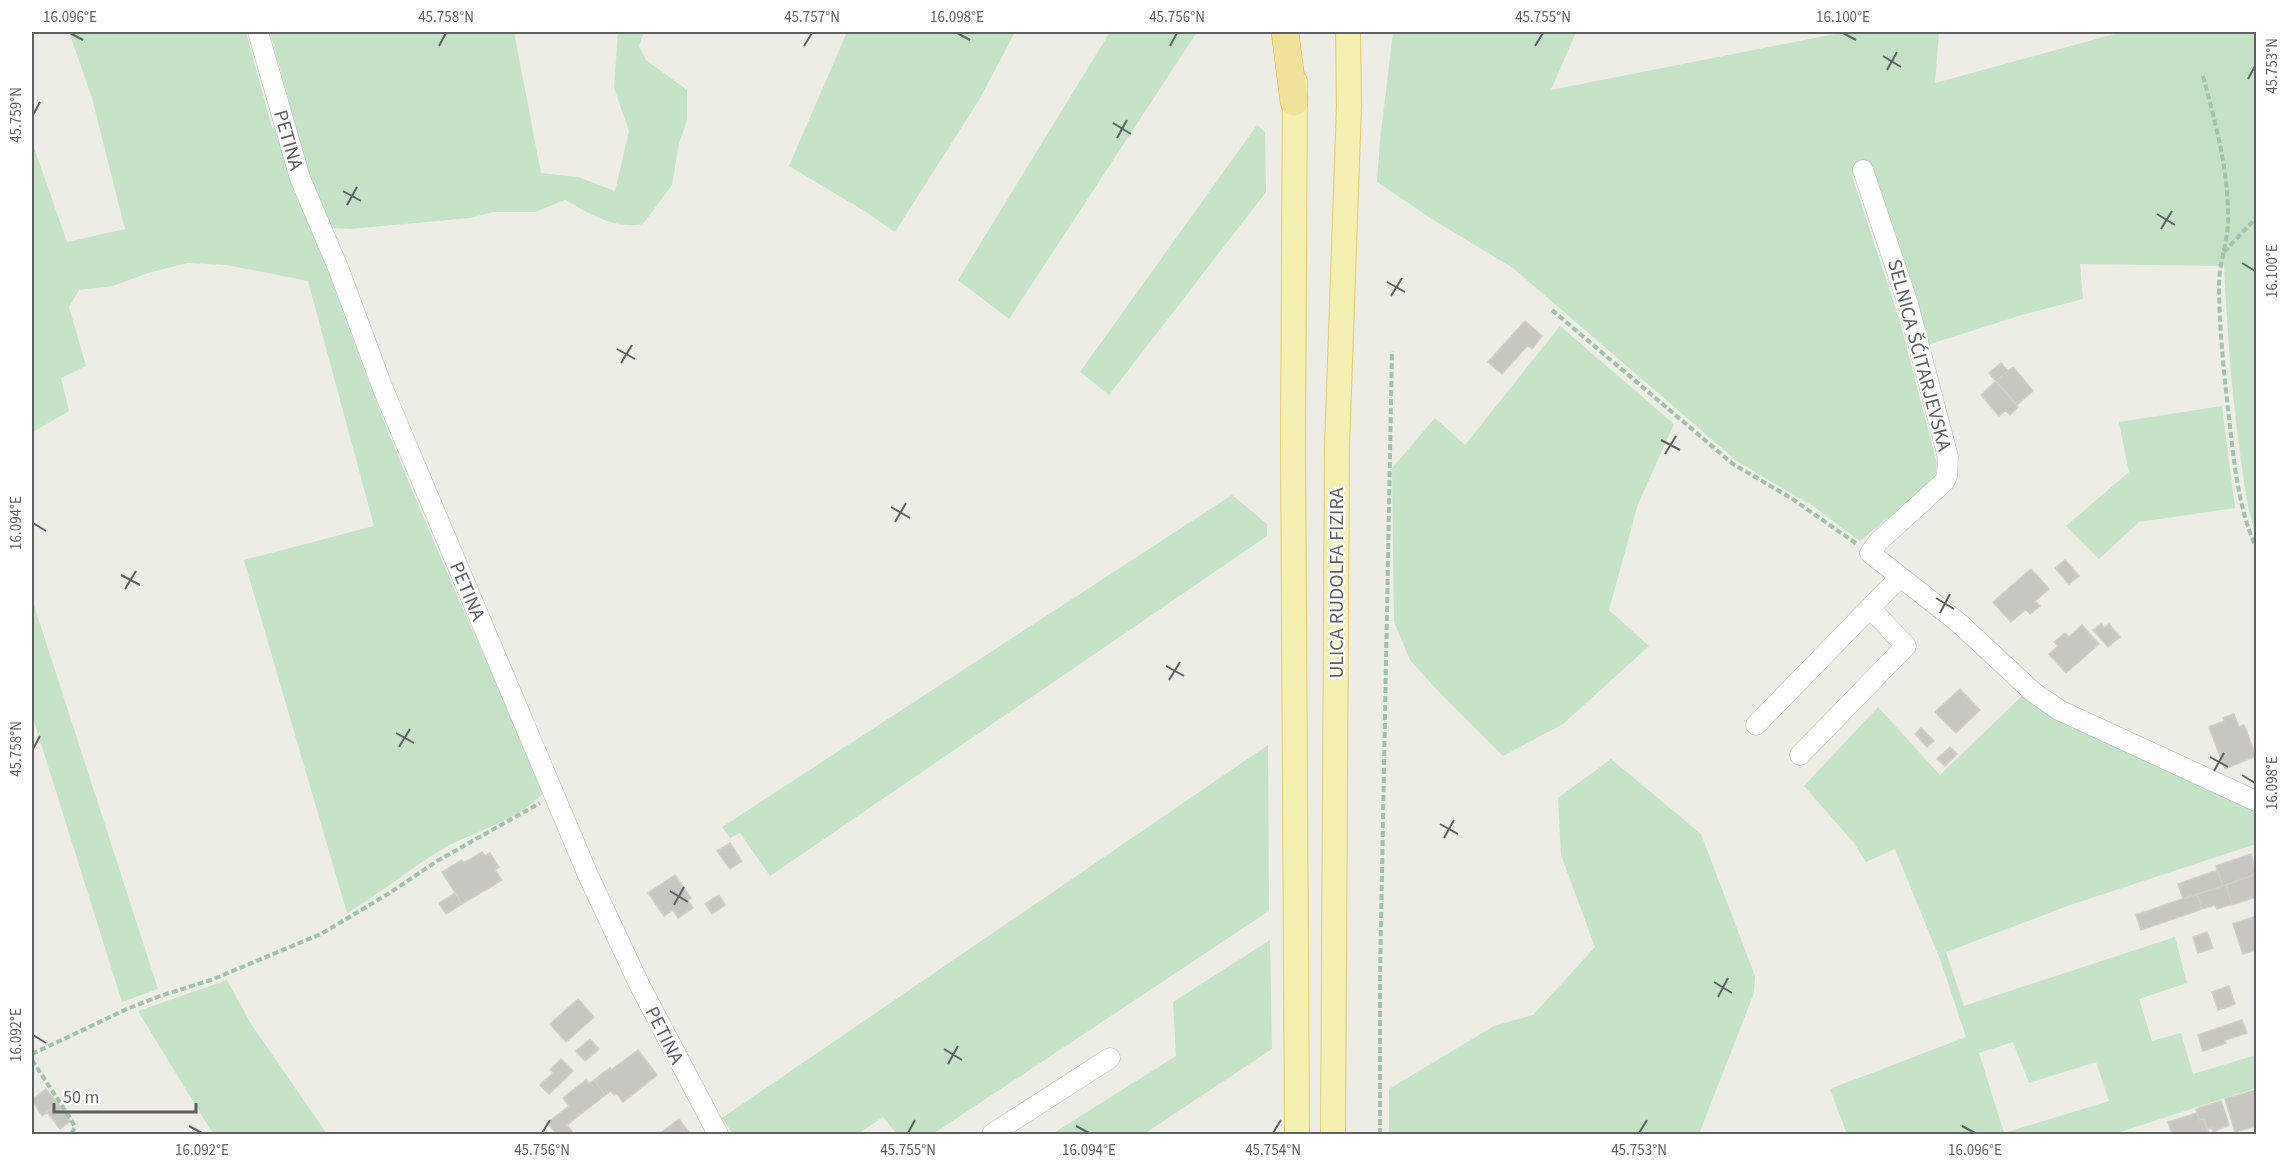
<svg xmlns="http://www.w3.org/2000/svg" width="2288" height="1166" font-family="'Source Sans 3',sans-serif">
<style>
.green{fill:#c4e2c6;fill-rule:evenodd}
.building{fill:#c9c6c1;stroke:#d1cec4;stroke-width:1.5}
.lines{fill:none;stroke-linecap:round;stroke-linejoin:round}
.minor-casing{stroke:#b2b4b8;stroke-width:21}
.major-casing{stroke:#e0c86b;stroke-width:26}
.highway-casing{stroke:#d6aa1c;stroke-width:28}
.path{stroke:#9ec2ab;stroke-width:4;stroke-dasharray:6 3;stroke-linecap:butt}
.minor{stroke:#fff;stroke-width:20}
.major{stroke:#f5efb2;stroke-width:24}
.highway{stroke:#f0e099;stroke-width:27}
.ticks{fill:none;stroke:#5d5f63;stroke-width:2}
.labels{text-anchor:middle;stroke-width:4.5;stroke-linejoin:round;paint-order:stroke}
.street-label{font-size:20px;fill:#5d5f63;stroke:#fff}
.neatline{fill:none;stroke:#5d5f63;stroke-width:2}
.ticks-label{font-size:15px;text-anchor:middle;fill:#5d5f63}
</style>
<rect width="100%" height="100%" fill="#edece5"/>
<path class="green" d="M69,32h177l26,96 25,2 -27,-98h244l27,141 37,4 37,14 14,-60 -15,-43 4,-56h26l-5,14 7,14 41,30v30l-8,23 -7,42 -29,39c-29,6 -54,-11 -78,-24l-30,12h-42l-23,6 -120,11 -36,-2c62,193 147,379 231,564 -24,28 -69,40 -101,57 -33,20 -63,45 -97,65l-103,-353 130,-34 -66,-245 -81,-16 -40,-2 -39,10 -35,13 -34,4 -10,17 17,59 -25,12 8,33 -36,21 -1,-4v-286l35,100 58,-13 -33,-131z
M847,32h168l-36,68 -84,132 -29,-20 -77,-46z
M1110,32h87l-188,287 -51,-39z
M1393,32h183l-25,58 294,-58h94l-4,51 187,-51h134v503c-10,-29 -13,-60 -17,-90 -8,-60 -12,-119 -15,-179l-144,-2 3,35 -58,15 -98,31 -27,-98 -28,-80 -20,9 48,146 37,142 -2,15 -75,62 -47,-35 -76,-45 -224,-193 -78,-47 -58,-39 3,-41z
M1257,125l8,7 1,60 -157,203 -29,-23z
M1560,326l114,98 -36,80 -29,106 40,36 -86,78 -60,32 -65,-65 -28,-31 -16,-38 -2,-154 43,-50 30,27z
M2222,406l13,102 -96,14 -40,37 -33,-33 63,-54 -10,-50z
M1232,495l35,29v12l-497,340 -30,-43 -10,5 -8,-11z
M32,599l126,390 -36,13 -90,-287z
M2023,695l233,114v35l-186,61 -124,47 18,54 211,-69 12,46 -48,16 13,42 29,-8 12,41 63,-19v33l-142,46h-267l-17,-45 136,-52 -25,-75 -46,-113 -29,13 -12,-19 -50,-57 74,-79 62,68zM2013,1042l16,41 67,-21 13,39 -105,32 -25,-80z
M1268,745l1,166 -336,223h-36l-14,-17 -25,17h-125l-11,-16z
M1611,759l90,75 54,142 -1,17 -55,141h-310v-45l105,-63 39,-11 62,-68 -34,-92 -3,-57z
M1270,940l2,109 -128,85h-92l124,-78 -3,-54z
M227,980l24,44 76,110h-114l-75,-123z"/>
<path class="building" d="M1525,321l17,15 -10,13 -4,-4 -26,29 -14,-12z
M2001,363l7,8 -12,10 -7,-8z
M2013,367l20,24 -16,14 -21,-24z
M1996,381l22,26 -8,8 -4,-5 -7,6 -18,-21z
M2065,560l14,16 -10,8 -14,-16z
M2031,569l18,20 -14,12 5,5 -10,8 -4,-5 -15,13 -18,-20z
M2101,624l3,4 5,-4 11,13 -12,10 -15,-17z
M2082,625l17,19 -33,29 -17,-19 9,-8 -4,-4 11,-9 4,4z
M1960,689l20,21 -24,23 -21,-21z
M2234,714l5,13 5,-2 12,31 -31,13 -16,-42 15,-6 -1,-3z
M1921,728l13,13 -7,6 -12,-13z
M1950,747l7,7 -12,12 -8,-7z
M730,843l12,18 -12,8 -13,-18z
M482,852l3,4 5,-3 9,14 -4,3 7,10 -40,24 -20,-32 20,-12 2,3z
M2251,854l5,20 -33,12 -7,-20z
M2218,870l5,16 -40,13 -5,-15z
M2256,874v23l-24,8 -6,-20z
M675,875l16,23 -3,2 5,8 -15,10 -5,-8 -9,6 -16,-23z
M2226,885l6,19 -15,5 -2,-4 -13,4 -5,-15z
M455,893l7,11 -16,10 -7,-11z
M2197,894l5,15 -61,21 -5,-15z
M719,895l6,10 -13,9 -7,-10z
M2256,916v34l-13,4 -10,-30z
M2207,932l6,16 -15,5 -5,-16z
M2229,986l6,18 -17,6 -6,-18z
M578,999l16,18 -28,25 -16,-18z
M2242,1020l5,13 -22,7 1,3 -23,8 -5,-16z
M590,1039l9,10 -14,12 -9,-10z
M638,1050l19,25 -34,27 -6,-8 -3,1 -3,-4 -6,4 -11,-15 16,-12 1,2z
M561,1059l12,12 -24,23 -9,-9 13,-12 -3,-3z
M586,1080l3,4 5,-4 11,15 -38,30 7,9h-17l-10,-11 22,-17 -6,-8z
M46,1089l12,15 -16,12 -10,-16z
M2256,1090v36l-21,6 -10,-33z
M2221,1101l8,24 -16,7 -1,-4 -5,1 -3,-10 -5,1 -3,-11z
M58,1104l12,17 -10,8 -13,-17z
M2197,1113l2,7 5,-1 5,15h-37l-4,-12z
M679,1119l11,15h-31z"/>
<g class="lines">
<defs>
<path id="minor" d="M258,32l42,146 39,92 44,119 205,486 52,111 78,148
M1863,170l45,134 40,153 -1,19 -3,6 -65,59 -9,12 89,70 74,69 26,18 197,91
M1756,725l144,-148
M1800,755l106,-109 -36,-38
M992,1134l118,-76"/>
<path id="major" d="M1295,82l-2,360 4,692
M1333,1134l4,-687 12,-342 -1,-73"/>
<path id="highway" d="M1285,32l9,70"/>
</defs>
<use href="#minor" class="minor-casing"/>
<use href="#major" class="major-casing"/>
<use href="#highway" class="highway-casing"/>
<path class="path" d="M2203,76c12,46 25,91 25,139 1,23 -8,44 -9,67 0,45 5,92 10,136 5,43 9,90 27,129
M2224,252l32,-34
M1552,310l181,154 58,34 66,46
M32,1054l95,-45 33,-13 51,-16 110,-46 67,-40 49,-33 103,-58
M32,1060l38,58 5,9 -4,7
M1380,1134v-158l12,-625"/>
<use href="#minor" class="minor"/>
<use href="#major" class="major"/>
<use href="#highway" class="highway"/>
</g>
<path class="ticks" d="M70,33l13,7M957,33l13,7M1843,33l13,7M439,46l7,-13M804,46l8,-13M1170,46l7,-13M1535,46l8,-13M1883,56l18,11M1887,70l10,-18M2248,79l7,-13M33,115l7,-13M1113,123l18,11M1117,138l10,-18M343,191l18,10M347,205l10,-18M2157,214l18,11M2161,229l11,-18M2242,263l13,8M1387,282l18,10M1391,296l11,-18M617,349l18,10M621,363l11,-18M1661,440l19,10M1665,454l11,-18M891,507l19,11M895,522l11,-19M33,523l13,8M121,575l19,10M125,589l11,-18M1936,598l18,11M1940,613l10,-19M1166,666l18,10M1169,680l11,-18M396,733l18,10M399,747l11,-18M33,749l7,-13M2210,757l18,10M2214,771l10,-18M2242,775l13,8M1440,824l18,10M1444,838l10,-18M670,891l18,11M674,905l10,-18M1714,982l18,11M1718,997l10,-19M33,1035l13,8M944,1049l18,11M948,1064l10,-18M189,1126l13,7M1076,1126l13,7M1962,1126l13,7M542,1133l8,-13M908,1133l7,-13M1273,1133l8,-13M1639,1133l8,-13"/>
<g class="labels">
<g class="street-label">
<text transform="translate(289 140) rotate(74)" y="7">PETINA</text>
<text transform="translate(1920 355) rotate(75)" y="7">SELNICA ŠĆITARJEVSKA</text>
<text transform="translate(1336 583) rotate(-90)" y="7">ULICA RUDOLFA FIZIRA</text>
<text transform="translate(468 591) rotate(67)" y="7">PETINA</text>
<text transform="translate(665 1035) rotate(63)" y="7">PETINA</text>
</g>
</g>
<rect width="2288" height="1166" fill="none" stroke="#ffffff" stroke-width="66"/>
<path d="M54 1103v9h142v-9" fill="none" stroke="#5d5f63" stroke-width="3"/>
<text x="63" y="1103" font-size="18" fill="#5d5f63" stroke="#ffffff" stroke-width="4.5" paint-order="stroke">50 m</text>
<rect x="33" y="33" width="2222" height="1100" class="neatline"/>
<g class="ticks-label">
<text x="70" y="22">16.096°E</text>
<text x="446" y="22">45.758°N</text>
<text x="812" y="22">45.757°N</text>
<text x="957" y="22">16.098°E</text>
<text x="1177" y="22">45.756°N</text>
<text x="1543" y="22">45.755°N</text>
<text x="1843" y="22">16.100°E</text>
<text transform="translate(2272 66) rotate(-90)" y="5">45.753°N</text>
<text transform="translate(16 115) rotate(-90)" y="5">45.759°N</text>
<text transform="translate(2272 271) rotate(-90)" y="5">16.100°E</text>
<text transform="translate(16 523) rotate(-90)" y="5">16.094°E</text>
<text transform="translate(16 749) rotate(-90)" y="5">45.758°N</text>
<text transform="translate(2272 783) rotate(-90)" y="5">16.098°E</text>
<text transform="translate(16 1035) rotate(-90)" y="5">16.092°E</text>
<text x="202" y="1155">16.092°E</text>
<text x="542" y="1155">45.756°N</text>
<text x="908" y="1155">45.755°N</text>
<text x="1089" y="1155">16.094°E</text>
<text x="1273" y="1155">45.754°N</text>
<text x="1639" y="1155">45.753°N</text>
<text x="1975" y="1155">16.096°E</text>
</g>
</svg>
